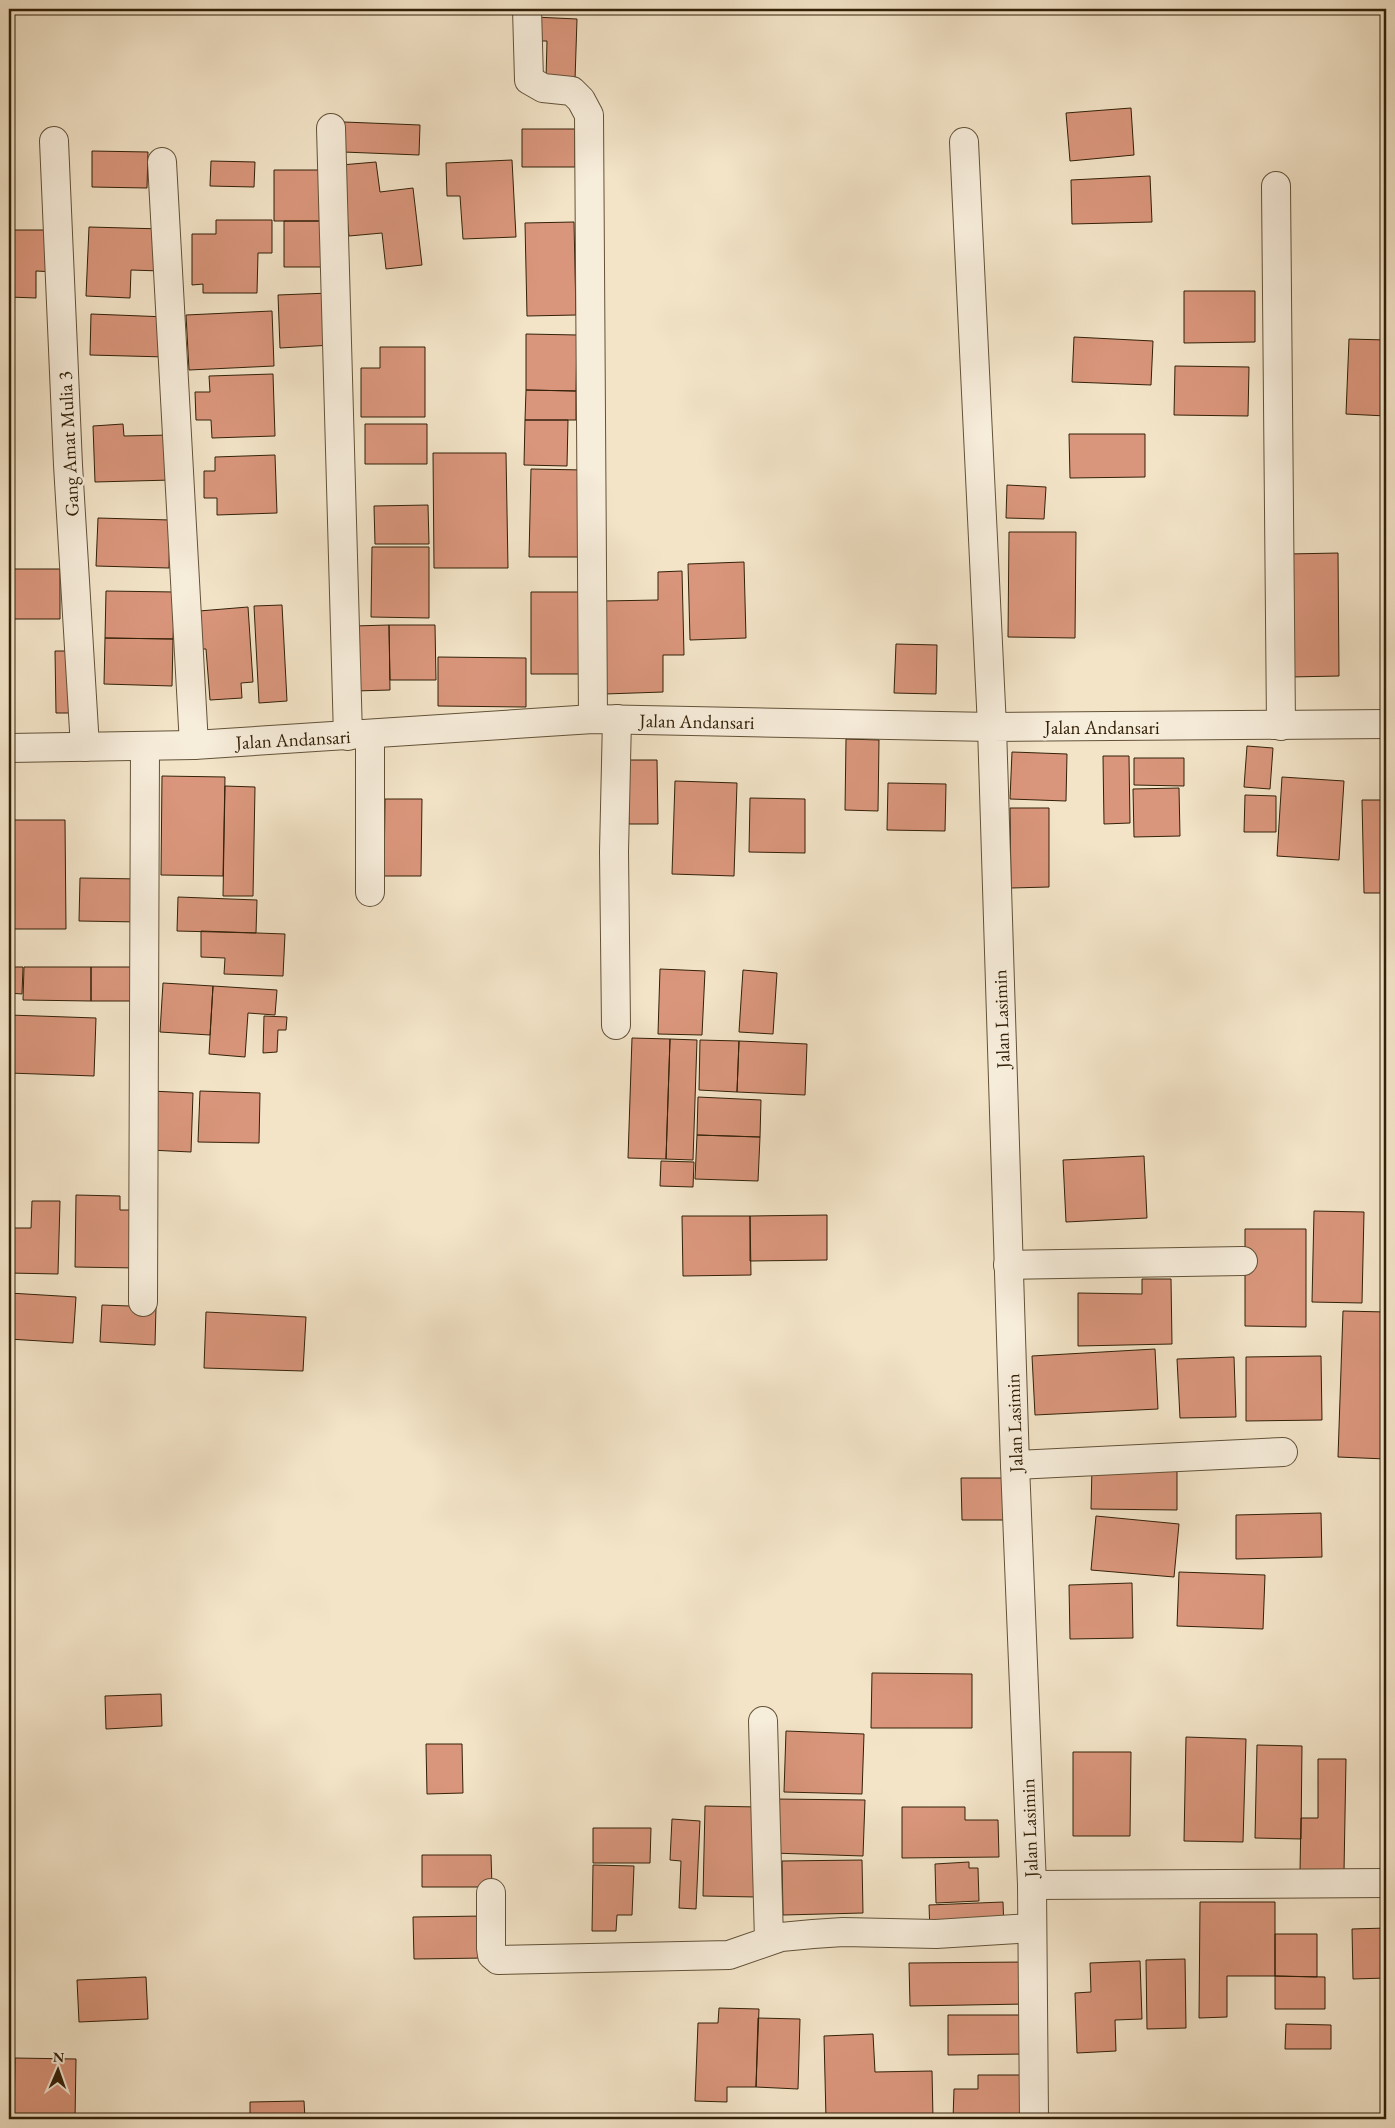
<svg xmlns="http://www.w3.org/2000/svg" width="1395" height="2128" font-family="'EB Garamond',serif">
<style>
.building{fill:#da967c;stroke:#332108}
.lines{fill:none;stroke-linecap:round;stroke-linejoin:round}
.minor-casing{stroke:#635238;stroke-width:30}
.tertiary-casing{stroke:#635238;stroke-width:30}
.minor{stroke:#f7eddb;stroke-width:28}
.tertiary{stroke:#f7eddb;stroke-width:28}
.labels{text-anchor:middle;stroke-width:5;stroke-linejoin:round;paint-order:stroke}
.street-label{font-size:19px;fill:#332108;stroke:#f7eddb}
</style>
<rect width="100%" height="100%" fill="#f3e4c8"/>
<filter id="stains"><feTurbulence type="fractalNoise" baseFrequency=".004" numOctaves="4"/><feColorMatrix values="0 0 0 0 .2 0 0 0 0 .09 0 0 0 0 .02 0 0 0 .5 -.17"/></filter>
<radialGradient id="worn" r=".72"><stop offset=".6" stop-color="#630" stop-opacity="0"/><stop offset="1" stop-color="#630" stop-opacity=".3"/></radialGradient>
<path class="building" d="M534,17l43,2 -2,61 -29,-1 1,-38h-13z
M1131,108l3,47 -64,6 -4,-48z
M344,122l76,3 -1,30 -76,-3z
M522,129h53v38h-53z
M92,151l56,1 -1,36 -55,-1z
M512,160l4,77 -53,2 -3,-43h-13l-1,-33z
M211,161l44,1 -1,25 -44,-1z
M376,162l4,30 33,-4 9,77 -36,4 -4,-36 -33,3 -8,-71z
M274,170h57v51h-57z
M1150,176l2,46 -80,2 -1,-44z
M216,220h56v33h-14l-1,40h-54v-9l-11,1v-51h24z
M284,221h47l-1,46h-46z
M574,222l2,93 -49,1 -2,-93z
M89,227l74,2 -2,42 -30,-1 -1,28 -44,-2z
M9,230h47v42l-20,-1v27l-27,-1z
M1184,291h71v51l-71,1z
M330,293l2,52 -52,3 -2,-53z
M272,311l2,55 -85,4 -3,-55z
M91,314l76,3 -1,40 -76,-2z
M526,334l51,1 -1,56 -50,-1z
M1074,337l79,4 -2,44 -79,-3z
M1349,339l37,1v76l-40,-2z
M380,347h45v70h-64v-49h19z
M1175,366l74,1 -1,49 -74,-1z
M273,374l2,62 -63,2 -1,-18h-15l-1,-28h15l-1,-16z
M526,390l50,1v29h-51z
M525,420h43l-1,46 -43,-1z
M123,424l1,12 46,-1 2,45 -77,2 -2,-56z
M365,424h62v40h-62z
M1069,434h76v43l-75,1z
M433,453h73l2,115h-74z
M275,455l2,58 -60,2v-17h-13v-27h11v-14z
M531,469l52,1 -1,87h-53z
M1007,485l39,2 -2,32 -38,-1z
M428,505l1,39h-54l-1,-38z
M98,518l72,2 -1,48 -73,-2z
M1009,532h67l-1,106 -67,-1z
M372,547h57v71l-58,-1z
M1338,553l1,123 -49,1 -2,-123z
M744,562l2,76 -56,2 -2,-76z
M9,569h51v50h-51z
M682,571l2,84h-21v37l-58,2 -1,-93 54,-1v-28z
M106,591l69,1 -2,47 -68,-1z
M531,592h54l1,82h-55z
M282,605l5,96 -28,2 -5,-97z
M248,607l5,75 -12,1 1,15 -32,2 -4,-51h-5l-2,-38z
M389,625h46l1,55h-46z
M389,625l1,65 -35,1 -1,-65z
M9,626l5,76h-5z
M105,638l68,1 -1,47 -68,-2z
M896,644l41,1 -1,49 -42,-1z
M55,651h24v62h-23z
M438,657l88,1v49l-88,-1z
M846,739l33,1 -1,71 -33,-1z
M1247,746l26,2 -3,41 -26,-2z
M1012,752l55,2 -1,47 -56,-2z
M1103,756h26l1,67 -26,1z
M1134,758h50v28l-50,-1z
M627,760h30l1,64h-29z
M162,776l63,1 -2,99 -62,-1z
M1282,777l62,4 -5,79 -62,-4z
M675,781l62,2 -3,93 -62,-2z
M888,783l58,1 -1,47 -58,-1z
M225,786l30,1 -2,109h-30z
M1179,788l1,48 -46,1 -1,-48z
M1245,795l31,1v36h-32z
M750,798l55,1v54l-56,-1z
M385,799h37l-1,77h-37z
M1362,800h24v93h-22z
M1010,808h39v79l-38,1z
M10,820h55l1,109h-56z
M80,878l60,1v43l-61,-1z
M178,897l79,3 -1,33 -79,-2z
M201,931l84,3 -2,42 -59,-2 1,-16 -24,-1z
M9,967h14l-1,27 -13,-1z
M24,967h67v34l-68,-1z
M91,967h42l-1,34h-41z
M660,969l45,2 -3,64 -44,-1z
M743,970l34,3 -4,61 -34,-2z
M163,983l50,3 -3,49 -50,-3z
M213,986l64,4 -2,25 -27,-2 -3,44 -36,-3z
M9,1015l87,3 -2,58 -85,-3z
M264,1016l23,1 -1,13h-8l-1,22 -14,1z
M632,1038l38,1 -4,120 -38,-1z
M670,1039l27,1 -4,120 -27,-1z
M700,1040l39,1 -2,51 -38,-2z
M739,1041l68,3 -2,51 -68,-3z
M151,1091l42,2 -2,59 -42,-2z
M200,1091l60,2 -1,50 -61,-1z
M698,1097l63,3 -1,37 -63,-2z
M697,1135l63,2 -2,44 -63,-2z
M1144,1156l3,62 -81,4 -3,-62z
M661,1161l33,1 -1,25 -33,-1z
M76,1195l44,1v14h18l-1,58 -62,-1z
M32,1201h28l-2,73 -49,-1v-45h22z
M1314,1211l50,1 -2,91 -50,-1z
M827,1215v45l-77,1v-45z
M682,1216h68l1,59 -68,1z
M1245,1229h61v98l-61,-1z
M1142,1279h29l1,65 -94,2v-53l64,1z
M9,1293l67,4 -3,46 -64,-4z
M102,1305l54,2 -1,38 -55,-3z
M1343,1311l43,1v147l-48,-2z
M206,1312l100,5 -3,54 -99,-3z
M1155,1349l3,60 -123,6 -3,-59z
M1321,1356l1,64 -76,1v-64z
M1234,1357l2,60 -56,1 -3,-59z
M1092,1467l85,1v42l-86,-1z
M961,1478h52l1,42h-52z
M1321,1513l1,44 -86,2v-44z
M1096,1516l83,8 -5,53 -83,-7z
M1179,1572l86,3 -2,54 -86,-3z
M1132,1583l1,55 -63,1 -1,-54z
M872,1673l100,1v54h-101z
M161,1694l1,32 -56,3 -1,-33z
M786,1731l78,3 -2,60 -78,-2z
M1186,1737l60,2 -3,103 -59,-1z
M426,1744h36l1,49 -36,1z
M1257,1745l45,1 -1,93 -46,-1z
M1073,1752h58l-1,84h-57z
M1318,1759h28l-2,113 -44,-1 1,-53h17z
M773,1799l92,1 -2,56 -91,-3z
M705,1806l54,1 -3,90 -53,-1z
M902,1807h63v13h33l1,37 -97,1z
M672,1819l28,2 -4,88 -17,-1 2,-47 -11,-1z
M593,1828h58l-1,35h-57z
M422,1855h69l1,32h-70z
M862,1860l1,53 -80,2 -1,-54z
M969,1862v6h9l1,33 -43,2 -1,-39z
M593,1865l41,1 -2,49h-15l-1,16h-24z
M1003,1902l1,27 -74,3 -1,-27z
M1200,1902h75v74h-48v41l-28,1z
M484,1916l1,42 -71,1 -1,-42z
M1386,1928v50l-33,1 -1,-50z
M1275,1934h42v43l-42,-1z
M1185,1959l1,69 -39,1 -1,-69z
M1140,1961l2,58 -27,1 1,31 -39,2 -2,-60 16,-1 -1,-29z
M1026,1962v42l-116,2 -1,-43z
M1275,1976l50,1v32h-50z
M146,1977l2,42 -69,3 -2,-42z
M719,2008l40,1 -3,78h-29v15l-32,-1 3,-78h20z
M948,2015h78v39l-78,1z
M758,2018l42,1 -2,70 -42,-2z
M1286,2024l45,1v24h-46z
M873,2034l2,38 57,-1 1,48h-107l-2,-83z
M15,2058l61,1 -1,60h-61z
M978,2075h49v44h-74l1,-30h24z
M304,2101l1,18h-55v-17z"/>
<g class="lines">
<defs>
<path id="minor" d="M527,9l2,71 14,8 29,3 9,9 8,15 4,604
M331,128l17,608
M54,141l14,324 17,282
M964,142l28,585
M162,162l32,583
M1276,186l5,540
M370,734v158
M616,1025l-2,-173 3,-133
M1008,1265l235,-4
M143,1302l2,-556
M1015,1465l268,-13
M763,1721l6,219
M1032,1885l354,-2
M491,1893v55l1,7 6,5 231,-5 52,-18 32,-3 30,-2 93,2 96,-6"/>
<path id="tertiary" d="M992,727l23,738 17,420 2,234
M9,748l185,-3 399,-26 399,8 394,-3"/>
</defs>
<use href="#minor" class="minor-casing"/>
<use href="#tertiary" class="tertiary-casing"/>
<use href="#minor" class="minor"/>
<use href="#tertiary" class="tertiary"/>
</g>
<g class="labels">
<g class="street-label">
<text transform="translate(68 444) rotate(-93)" y="7">Gang Amat Mulia 3</text>
<text transform="translate(697 721) rotate(1)" y="7">Jalan Andansari</text>
<text x="1102" y="734">Jalan Andansari</text>
<text transform="translate(293 739) rotate(-3)" y="7">Jalan Andansari</text>
<text transform="translate(1001 1019) rotate(-92)" y="7">Jalan Lasimin</text>
<text transform="translate(1014 1423) rotate(-92)" y="7">Jalan Lasimin</text>
<text transform="translate(1029 1828) rotate(-92)" y="7">Jalan Lasimin</text>
</g>
</g>
<rect width="1395" height="2128" fill="none" stroke="#f3e4c8" stroke-width="30"/>
<rect x="10" y="10" width="1375" height="2108" fill="none" stroke="#332108" stroke-width="2.5"/>
<rect x="15" y="15" width="1365" height="2098" fill="none" stroke="#332108"/>
<g transform="translate(58 2070) rotate(2)" stroke="#f7eddb" stroke-width="4" paint-order="stroke">
<path d="M0-4L9 19L0 12L-9 19Z" fill="#332108"/>
<text y="-8" font-size="14" font-weight="bold" text-anchor="middle" fill="#332108">N</text>
</g>
<rect width="100%" height="100%" filter="url(#stains)"/>
<rect width="100%" height="100%" fill="url(#worn)"/>
</svg>
